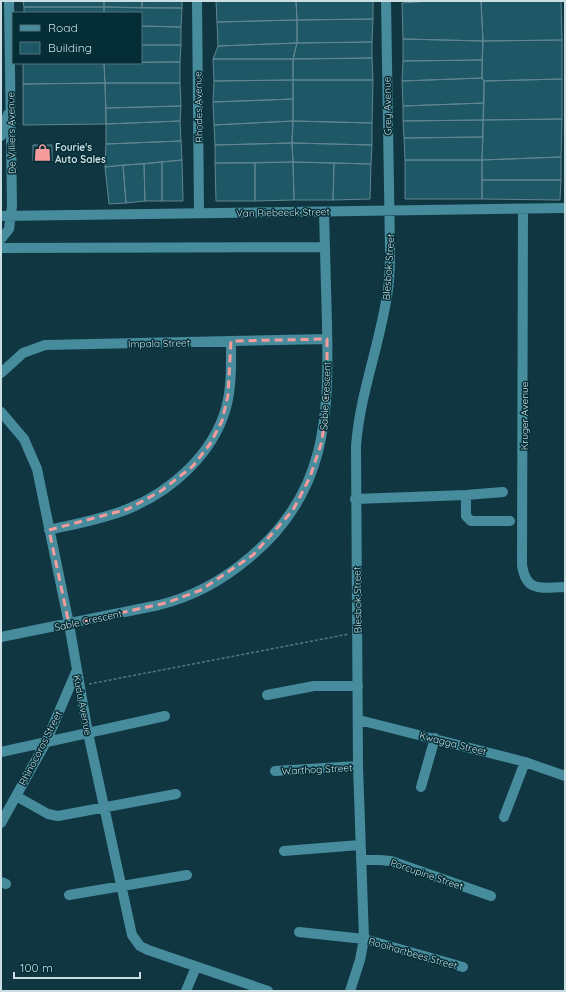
<svg xmlns="http://www.w3.org/2000/svg" width="566" height="992" font-family="Quicksand,sans-serif">
<style>
.building{fill:#1e5765;stroke:#608791}
.lines{fill:none;stroke-linecap:round;stroke-linejoin:round}
.path{stroke:#577780;stroke-width:1.5;stroke-dasharray:3 2;stroke-linecap:butt}
.minor{stroke:#478c9d;stroke-width:10}
.marked{fill:none;stroke:#f59b9c;stroke-width:3;stroke-dasharray:8 5;stroke-linejoin:round}
.labels{text-anchor:middle;stroke-width:3;stroke-linejoin:round;paint-order:stroke}
.street-label{font-size:10px;fill:#cadee4;stroke:#042d36}
.poi-label{font-size:10px;font-weight:bold;fill:#cadee4;stroke:#042d36;text-anchor:start}
</style>
<rect width="100%" height="100%" fill="#103741"/>
<path class="building" d="M23,1h81v6h-80z
M104,1h38v7l-38,-1z
M142,1h40v7h-40z
M216,1h80l1,19 -80,2z
M296,1h77v18l-76,1z
M430,1h51l2,40 -80,-2 -1,-36z
M481,1h80l1,39 -79,1z
M24,7h80v6h-80z
M104,7l78,1 -1,19 -40,-1v-13h-37z
M373,19l-1,23 -75,1v-23z
M297,20v23l-79,3 -1,-24z
M141,26l40,1v18h-40z
M403,39l80,2 -1,19 -79,1z
M562,40v39l-78,2 -2,-3 1,-37z
M372,42v16l-79,1 4,-16z
M297,43l-4,16h-80l5,-13z
M141,45h40l-1,17h-39z
M372,58l1,22h-80v-21z
M213,59h80v21l-79,1z
M482,60v18l-80,3 1,-20z
M180,62v21h-75l-1,-20z
M23,63h81l1,20 -82,1z
M482,78l2,3v22l-81,3 -1,-25z
M562,79v40l-79,1 1,-39z
M293,80h80l-1,43 -79,-2z
M293,80v19l-80,3 1,-21z
M105,83h75l1,23 -75,2z
M105,83l1,41 -83,1v-41z
M293,99v22l-79,4 -1,-23z
M484,103l-1,17 -80,1v-15z
M181,106l-1,15 -74,3v-16z
M562,119l-1,38 -79,3 1,-40z
M483,120v17l-79,1 -1,-17z
M180,121l1,20 -75,3v-20z
M293,121l-1,22 -77,2 -1,-20z
M293,121l79,2v22l-80,-2z
M483,137l-1,23h-77l-1,-22z
M181,141l1,19 -77,7 1,-23z
M292,143l1,19 -78,1v-18z
M292,143l80,2 -1,19 -78,-2z
M33,145h19v16h-19z
M561,157v23h-79v-20z
M182,160l1,41h-21v-39z
M405,160h77v39h-77z
M162,162v39h-17l-1,-37z
M293,162l1,38 -39,1v-38z
M293,162l41,1 -1,37h-39z
M215,163h40v38h-39z
M334,163l37,1 -1,35 -37,1z
M144,164l1,37 -19,2 -3,-38z
M123,165l3,38 -17,1 -4,-37z
M482,180h79l-1,20 -78,-1z"/>
<g class="lines">
<path class="path" d="M89,684l260,-50"/>
<path class="minor" d="M197,1l2,212
M1,136l7,-22
M523,209l-1,356c4,29 21,22 43,22
M1,216l564,-8
M1,239l8,-10 3,-23 -3,-205
M1,248l324,-1
M1,373l22,-20 22,-8 282,-6
M1,412l23,27 13,30 32,155 19,109 44,202 8,11 8,4 120,41
M466,495v21l5,5h39
M355,499l111,-4 37,-3
M49,530c26,-6 54,-11 79,-21 44,-18 85,-55 98,-101 6,-22 5,-45 5,-67
M1,637l158,-32c33,-8 64,-25 90,-47 78,-64 80,-141 78,-234 -1,-38 -2,-75 -3,-112
M267,695l47,-9h44
M359,720l166,42 40,14
M1,752l164,-36
M275,771l83,-5
M421,787l14,-49
M16,796l32,18 10,2 118,-22
M504,817l21,-55
M1,823l45,-81 30,-70
M284,851l76,-6
M361,860h19l11,1 100,35
M1,882l5,2
M69,895l118,-20
M299,932l65,7 99,28
M186,991l10,-24
M350,991l10,-31 4,-21 -6,-173 -2,-320c4,-54 25,-104 32,-157 2,-13 2,-26 2,-40l-4,-248"/>
</g>
<path class="marked" d="M327,339v58l-5,44 -12,36 -17,33 -40,45 -52,35 -35,13 -97,21 -20,-94 79,-21 33,-18 32,-25 17,-22 12,-23 6,-26 3,-54z"/>
<defs>
<symbol id="shop-bare" viewBox="-9 -9 18 18"><path d="M-5-2.5h2.3a2.7 3.5 0 0 1 5.4 0H5L5.5 6h-11ZM-1.5-2.5h3a1.5 2.3 0 0 0-3 0Z" fill="#f59b9c" stroke="#042d36" stroke-width="2.5" paint-order="stroke"/></symbol>
</defs>
<g fill-rule="evenodd">
<use href="#shop-bare" x="30" y="140" width="25" height="25"/>
</g>
<g class="labels">
<g class="street-label">
<text transform="translate(387 106) rotate(-91)" y="4">Grey Avenue</text>
<text transform="translate(198 107) rotate(-91)" y="4">Rhodes Avenue</text>
<text transform="translate(11 133) rotate(-91)" y="4">De Villiers Avenue</text>
<text transform="translate(283 212) rotate(-1)" y="4">Van Riebeeck Street</text>
<text transform="translate(388 267) rotate(-86)" y="4">Blesbok Street</text>
<text transform="translate(159 343) rotate(-1)" y="4">Impala Street</text>
<text transform="translate(325 396) rotate(-87)" y="4">Sable Crescent</text>
<text transform="translate(524 416) rotate(-90)" y="4">Kruger Avenue</text>
<text transform="translate(357 600) rotate(-91)" y="4">Blesbok Street</text>
<text transform="translate(88 620) rotate(-12)" y="4">Sable Crescent</text>
<text transform="translate(83 705) rotate(79)" y="4">Kudu Avenue</text>
<text transform="translate(453 743) rotate(14)" y="4">Kwagga Street</text>
<text transform="translate(40 748) rotate(-63)" y="4">Rhinocoros Street</text>
<text transform="translate(317 769) rotate(-3)" y="4">Warthog Street</text>
<text transform="translate(427 874) rotate(19)" y="4">Porcupine Street</text>
<text transform="translate(413 953) rotate(16)" y="4">Rooihartbees Street</text>
</g>
<g class="poi-label">
<text x="55" y="151">Fourie's<tspan x="55" dy="12">Auto Sales</tspan></text>
</g>
</g>
<rect width="566" height="992" fill="none" stroke="#cadee4" stroke-width="4"/>
<rect x="12" y="12" width="130" height="52" fill="#042d36" stroke="#53747c"/>
<rect x="20" y="25" width="20" height="6" fill="#478c9d" stroke="#53747c"/>
<text x="48" y="32" font-size="12" fill="#cadee4">Road</text>
<rect x="20" y="42" width="20" height="12" fill="#1e5765" stroke="#53747c"/>
<text x="48" y="52" font-size="12" fill="#cadee4">Building</text>
<path d="M14 972v6h126v-6" fill="none" stroke="#cadee4" stroke-width="2"/>
<text x="20" y="972" font-size="12" fill="#cadee4" stroke="#042d36" stroke-width="3" paint-order="stroke">100 m</text>
</svg>
